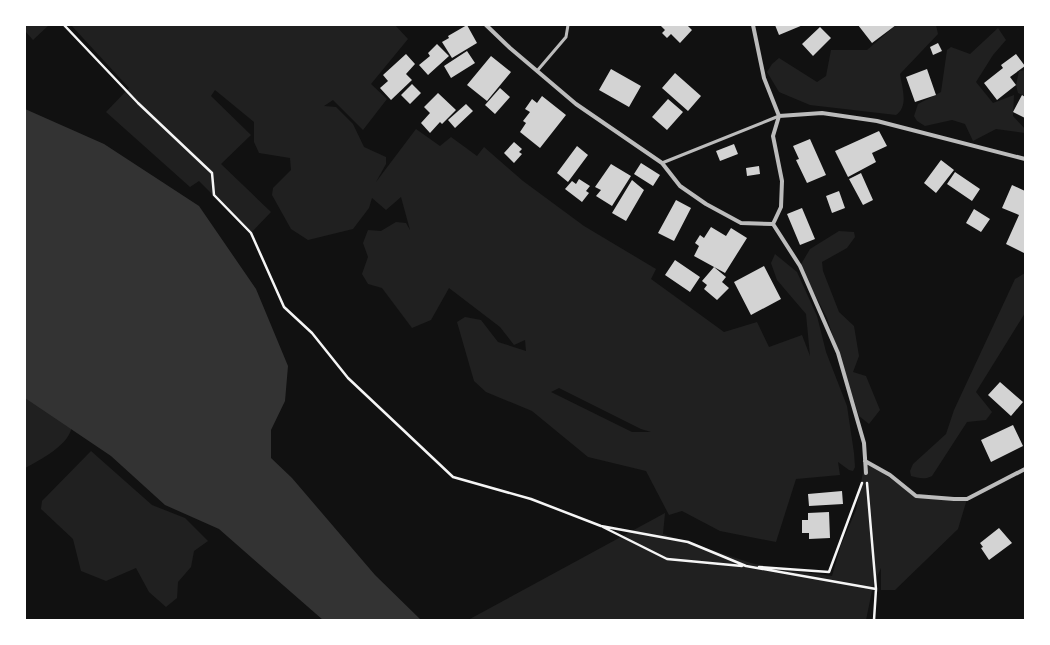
<svg xmlns="http://www.w3.org/2000/svg" width="1050" height="645" font-family="Manrope,sans-serif">
<style>
.green{fill:#202020;fill-rule:evenodd}
.water{fill:#333}
.building{fill:#d3d3d3}
.lines{fill:none;stroke-linecap:round;stroke-linejoin:round}
.path{stroke:#f5f5f5;stroke-width:2.5}
.service{stroke:#bcbcbc;stroke-width:3}
.minor{stroke:#bcbcbc;stroke-width:4}
</style>
<rect width="100%" height="100%" fill="#111"/>
<path class="green" d="M25,25h24l-16,15 -8,-9z
M71,25h324l13,14 -37,45 16,15 -24,31 -30,-30 -9,6 12,1 17,17 11,23 22,10v7l-10,18 40,-53 24,17 11,-9 26,19 7,-9 39,34 61,45 72,43 -5,10 73,53 33,-10 12,25 33,-12 8,21 -4,-42 -29,-34 -6,-17 4,-9 22,18 20,44 9,36 21,54 7,47 1,14 -2,4 -4,-1 -11,-8 2,13 -44,4 -20,63 -56,-11 -38,-20 -13,4 -23,-44 -58,-14 -56,-46 -46,-19 -12,-11 -17,-59 8,-5 16,3 17,22 28,9 -1,-11 -11,5 -14,-18 -51,-39 -18,32 -19,8 -30,-40 -14,-4 -6,-10 6,-17 -5,-14 5,-13 13,1 15,-9 10,1 4,7 -9,-33 -15,13 -14,-12 -3,10 -16,21 -45,11 -17,-11 -19,-34 1,-7 18,-18 -1,-12 -31,-5 -5,-11v-20l-39,-32 -4,6 40,39 -30,29 50,48 -20,21 -52,-52 -9,6 -84,-75 23,-24zM559,388l82,41 10,3h-19l-81,-40z
M896,25h40l2,9 -38,40c2,14 9,32 -4,41l-86,-10 -31,-13 -12,-20 5,-8 7,-6 38,24 9,-6 5,-26h36z
M998,28l8,12 -13,15 -17,27 17,21 21,-8 -1,21 12,13v4l-29,-4 -23,12 -8,-17 -13,-4 -27,6 -8,-5 -3,-5 4,-12 23,-12 6,-42 4,-3 19,7z
M1025,70v26l-7,-3 -2,-8 3,-14z
M839,231l15,1 1,5 -8,11 -25,14 1,9 16,41 15,14 5,30 -6,16 13,4 14,34 -11,14 -10,-8 -32,-98 -27,-52 10,-17z
M1025,273v40l-49,79 16,20 -6,8 -19,2 -35,54c-7,4 -14,2 -21,0l-1,-5 3,-7 33,-30 8,-24 61,-131z
M25,392l47,32c0,20 -32,36 -47,44z
M91,451l61,54 33,13 23,23 -14,10 -3,16 -13,15 -1,16 -11,9 -17,-15 -13,-24 -30,13 -25,-10 -8,-32 -32,-30 1,-8z
M865,461l51,35 51,3 -9,30 -63,61h-14v-22l-8,18 -7,34h-398l197,-107 -2,21 88,29 27,6 54,7 9,-31 15,-35z"/>
<path class="water" d="M25,109l79,35 95,62 57,83 32,77 -3,35 -14,29v28l21,20 83,97 46,45h-98l-104,-91 -54,-24 -54,-49 -86,-58z"/>
<path class="building" d="M467,25l10,18 -25,15 -10,-16 7,-4 -1,-2z
M660,25h27l5,5 -12,13 -9,-9 -4,4 -5,-5 3,-3z
M775,25h28l-24,10z
M858,25h38l-24,18z
M820,27l11,11 -18,18 -11,-12z
M938,43l4,8 -9,4 -3,-8z
M437,44l12,12 -21,19 -9,-10 11,-9 -2,-3z
M467,51l8,12 -24,15 -7,-12z
M406,54l9,10 -9,10 6,6 -21,20 -11,-12 8,-7 -5,-6z
M1016,54l9,12 -15,11 6,8 -19,15 -13,-17 19,-15 -2,-3z
M491,56l20,16 -24,29 -20,-16z
M611,69l30,17 -12,21 -30,-17z
M927,69l9,26 -21,7 -9,-25z
M675,73l26,23 -13,15 -26,-23z
M412,84l9,9 -11,11 -9,-9z
M500,88l10,9 -15,17 -10,-9z
M438,93l18,17 -14,14 -2,-2 -10,11 -9,-10 9,-10 -6,-6z
M1022,95l3,2v21l-12,-6z
M542,96l24,19 -26,33 -20,-16 6,-9 -3,-2 7,-9 -5,-3 7,-10 5,4z
M668,99l15,13 -16,18 -15,-13z
M466,104l7,7 -18,17 -7,-8z
M879,131l8,15 -15,7 4,9 -28,15 -13,-26z
M810,139l16,36 -19,8 -11,-23 3,-1 -6,-13z
M514,142l8,7 -3,3 3,2 -8,9 -10,-10z
M734,144l4,10 -18,7 -4,-10z
M577,146l11,9 -20,27 -11,-9z
M941,160l13,10 -18,23 -12,-10z
M641,163l19,12 -7,11 -19,-12z
M611,164l20,12 -19,30 -16,-10 5,-6 -6,-3z
M759,166l1,8 -13,2 -1,-8z
M955,172l25,17 -8,12 -25,-17z
M861,173l12,27 -10,5 -14,-26z
M579,179l11,7 -4,5 3,2 -7,9 -17,-13 7,-8 4,3z
M632,180l12,10 -18,31 -14,-8z
M1012,185l13,6 -1,62 -18,-9 13,-29 -17,-7z
M839,191l6,17 -13,5 -6,-17z
M676,200l15,8 -17,33 -16,-8z
M802,208l13,31 -15,6 -13,-31z
M974,209l16,10 -9,13 -15,-9z
M711,227l15,9 5,-8 16,10 -22,35 -31,-17 5,-10 -4,-3 5,-8 4,3z
M675,260l25,17 -10,15 -25,-17z
M764,266l17,33 -30,16 -17,-33z
M714,267l12,10 -4,5 7,6 -12,12 -13,-11 3,-4 -5,-4z
M1000,382l23,20 -12,14 -23,-21z
M1013,425l10,21 -32,16 -10,-22z
M842,491l1,13 -34,2 -1,-12z
M829,512l1,26 -21,1v-6h-7v-13h6v-7z
M999,528l13,15 -23,17 -8,-12 2,-1 -3,-4z"/>
<g class="lines">
<path class="path" d="M64,25l74,78 74,70 2,22 37,38 33,74 28,26 36,45 105,99 78,22 70,27 87,16 58,24 130,23
M867,483l9,106 -2,31
M603,527l64,32 75,7
M759,567l70,5 33,-89"/>
<path class="service" d="M537,71l29,-34 2,-12
M662,163l117,-47"/>
<path class="minor" d="M486,25l24,23 66,56 86,59 18,23 26,18 35,19 32,1 27,42 38,87 26,90 2,30
M753,25l11,53 15,38 -6,20 9,45 -1,26 -8,17
M779,116l43,-3 55,8 148,38
M865,461l25,14 26,21 38,3h13l58,-30"/>
</g>
<rect width="1050" height="645" fill="none" stroke="#ffffff" stroke-width="52"/>
</svg>
